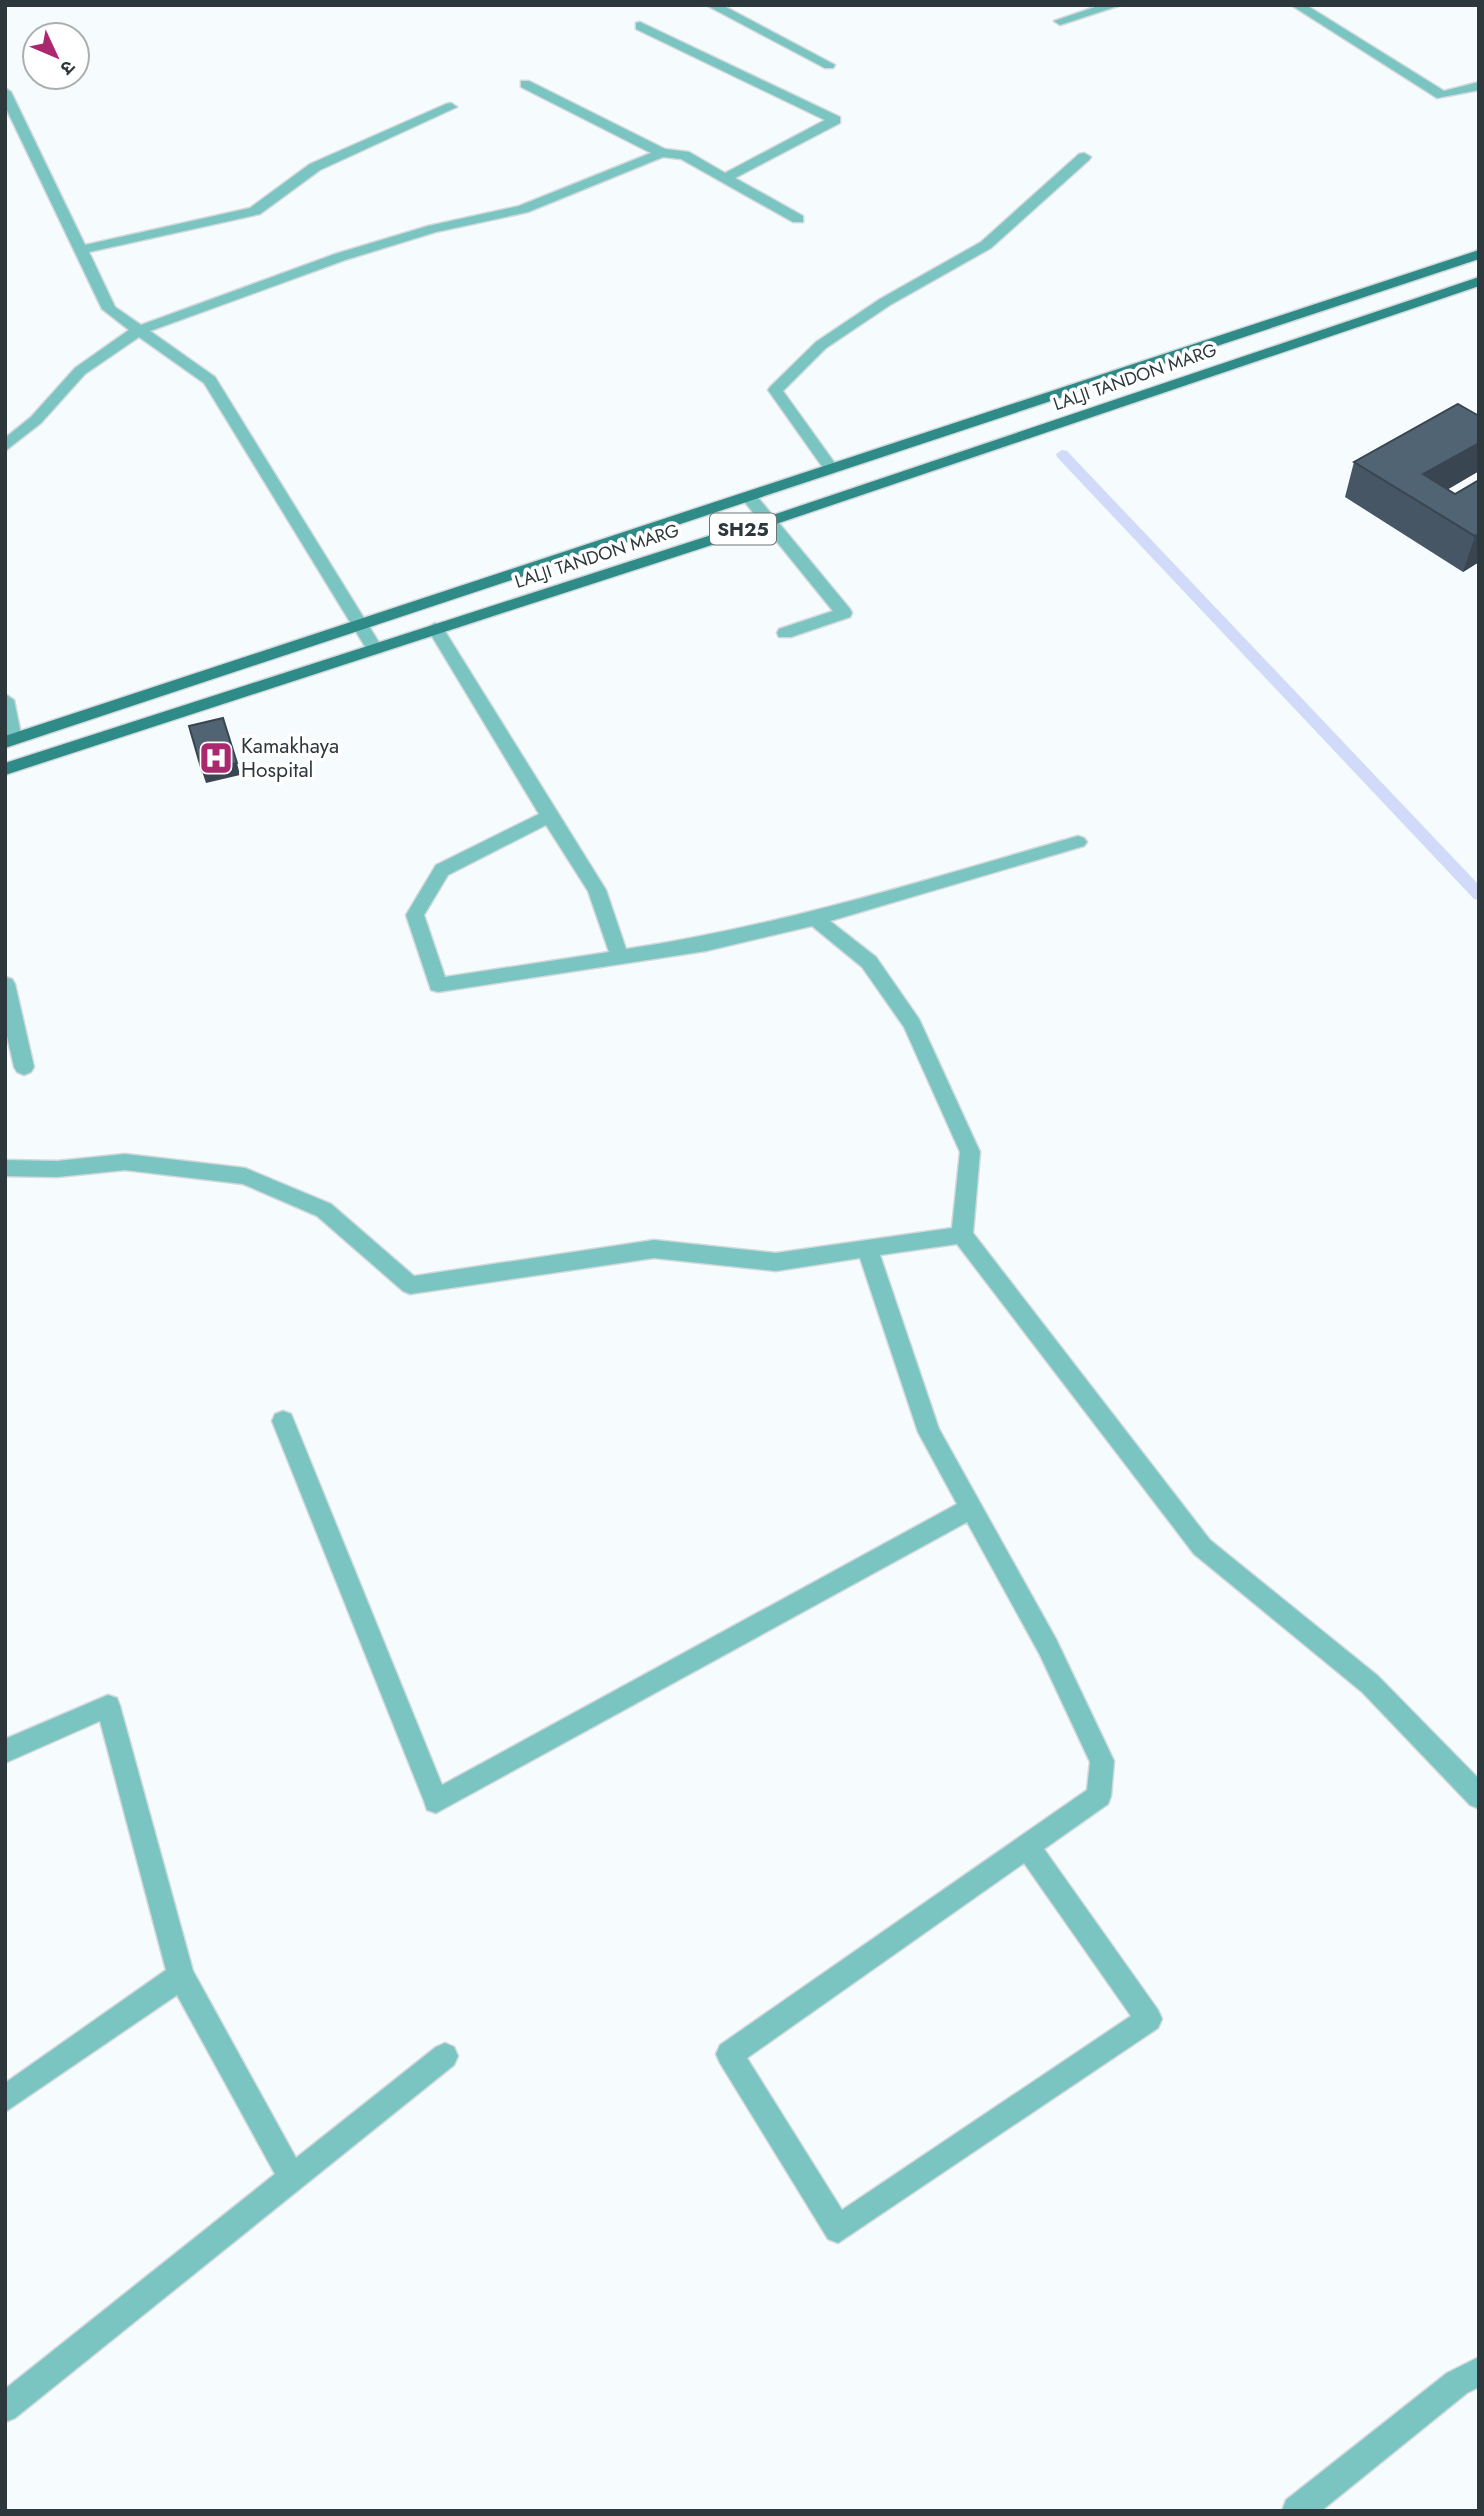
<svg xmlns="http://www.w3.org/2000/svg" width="1484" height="2516" font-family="Jost,'Noto Sans Devanagari',sans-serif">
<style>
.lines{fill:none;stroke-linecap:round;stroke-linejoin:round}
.stream{fill:#d1daf8;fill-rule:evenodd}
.minor-casing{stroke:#d2d9db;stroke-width:3}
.major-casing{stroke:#d2d9db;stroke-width:3}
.minor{fill:#7ac5c2;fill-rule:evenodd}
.major{fill:#2e8b88;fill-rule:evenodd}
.wall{fill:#465664}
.shaded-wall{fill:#394651}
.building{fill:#516474;stroke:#394651;stroke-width:2}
.labels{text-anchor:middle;stroke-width:7;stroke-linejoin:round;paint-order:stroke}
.far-street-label{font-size:18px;fill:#2c383c;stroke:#fff}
.shield{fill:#fff;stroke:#6b7476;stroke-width:2}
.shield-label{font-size:19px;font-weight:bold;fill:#2c383c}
.poi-label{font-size:21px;fill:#2c383c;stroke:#fff;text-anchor:start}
</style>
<rect width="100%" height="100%" fill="#f6fcfe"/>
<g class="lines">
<path class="stream" d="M1062,450l5,1 412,434v15l-5,-1 -417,-442 -1,-3z"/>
<defs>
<path id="minor" d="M706,5h16l113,60 -2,3h-8z
M1101,5h20l-61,20 -6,-4z
M1291,5h15l138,86 35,-9v8l-42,8z
M640,22l200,95v6l-105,55 68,38v6h-10l-112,-63 -18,-2 -135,55 -92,20 -91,28 -195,71 65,46 168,272 -2,4h-12l-165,-270 -65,-46 -54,37 -44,49 -36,28v-13l26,-21 44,-49 54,-38 -27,-21 -97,-203v-18l6,4 74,153 165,-37 60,-44 136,-60 5,-1 6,4 -137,63 -60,44 -171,38 26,55 26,18 194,-71 93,-28 91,-20 132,-53 -130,-66v-6h8l136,68 24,3 36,21 100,-53 -189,-91v-6z
M1084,153l7,4 -2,3 -98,88 -101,57 -64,43 -43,43 56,78 -8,5 -5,-2 -58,-82 2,-3 46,-45 64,-43 101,-57 98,-88z
M749,492l6,2 95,115 2,4 -2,4 -59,20h-12l-2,-4 2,-4 54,-18 -90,-111 -2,-3 2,-3z
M435,623l8,5 163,262 20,59c155,-23 302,-70 452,-113l6,2 3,4 -3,4 -254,75 46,36 43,62 61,133 -7,81 237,307 168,136 101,103v30l-9,-4 -108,-113 -168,-138 -237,-310 -77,11 59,174 117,210 58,122 -3,35 -3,8 -64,45 114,161 4,9 -4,9 -320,215 -10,-4 -108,-176 -4,-9 4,-9 367,-255 3,-28 -50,-107 -73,-133 -531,291 -9,-3 -3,-9 -152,-380 3,-7 8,-3 8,3 3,7 148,364 515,-281 -39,-72 -58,-174 -84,13 -122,-13 -244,36 -7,-3 -86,-75 -74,-32 -118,-14 -68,7 -52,-1v-16l52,1 68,-7 120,14 86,36 83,72 240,-36 122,13 176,-25 8,-76 -56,-125 -42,-60 -50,-41 -106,25 -268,41 -7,-2 -25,-75 30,-50 103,-51 -112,-186zM546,825l42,66 21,61 -164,25 -21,-62 24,-40zM1024,1863l107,153 -289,194 -95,-152z
M5,694l9,6 8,39 -9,6 -8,-5z
M5,977l7,2 3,5 19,83 -3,5 -7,3 -7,-3 -3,-5 -9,-40z
M108,1695l9,3 3,8 73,265 103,187 140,-111 9,-4 9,4 4,9 -4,9 -439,353 -10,4v-33l270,-215 -98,-179 -172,117v-29l161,-113 -66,-249 -95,42v-24z
M1479,2357v30l-12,6 -146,118h-39l4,-11 161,-127z"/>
<path id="major" d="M1479,250v9l-1474,489v-12z
M1479,277v9l-706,239 -768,250v-12l756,-244z"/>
</defs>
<use href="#minor" class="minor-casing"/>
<use href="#major" class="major-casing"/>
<use href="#minor" class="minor"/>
<use href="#major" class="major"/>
</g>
<path class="wall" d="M1354,462l125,9 -31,18 7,5 24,-14v82l-16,10 -118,-75z"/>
<path class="shaded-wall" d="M1479,443v28l-56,33v-30z
M1479,534v28l-16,10 12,-36z
M237,763l3,12 -34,8 -4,-12z"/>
<path class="building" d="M1458,404l21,12v27l-56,31 32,20 24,-14v54l-4,2 -121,-74z
M223,718l14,45 -35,8 -13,-45z"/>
<defs>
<symbol id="hospital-square" viewBox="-11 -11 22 22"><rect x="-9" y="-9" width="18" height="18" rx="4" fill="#ab2770" stroke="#fff"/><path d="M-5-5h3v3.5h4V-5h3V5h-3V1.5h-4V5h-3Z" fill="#fff"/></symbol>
</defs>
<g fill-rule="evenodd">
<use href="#hospital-square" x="197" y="739" width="38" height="38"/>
</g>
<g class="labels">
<g class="far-street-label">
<text transform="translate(1135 377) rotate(-19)" y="6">LALJI TANDON MARG</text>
<text transform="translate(597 556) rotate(-18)" y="6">LALJI TANDON MARG</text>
</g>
<rect class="shield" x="710" y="513.5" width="66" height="31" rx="5"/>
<g class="shield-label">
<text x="743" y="536">SH25</text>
</g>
<g class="poi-label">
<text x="241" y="753">Kamakhaya<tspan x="241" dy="24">Hospital</tspan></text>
</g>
</g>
<rect width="1484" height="2516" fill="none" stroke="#2c383c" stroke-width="14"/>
<g transform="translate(56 56) rotate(134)"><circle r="33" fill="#ffffff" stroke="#abafb1" stroke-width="2"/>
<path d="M0-5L12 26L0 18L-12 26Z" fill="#ab2770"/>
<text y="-10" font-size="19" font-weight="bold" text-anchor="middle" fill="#2c383c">उ</text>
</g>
</svg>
